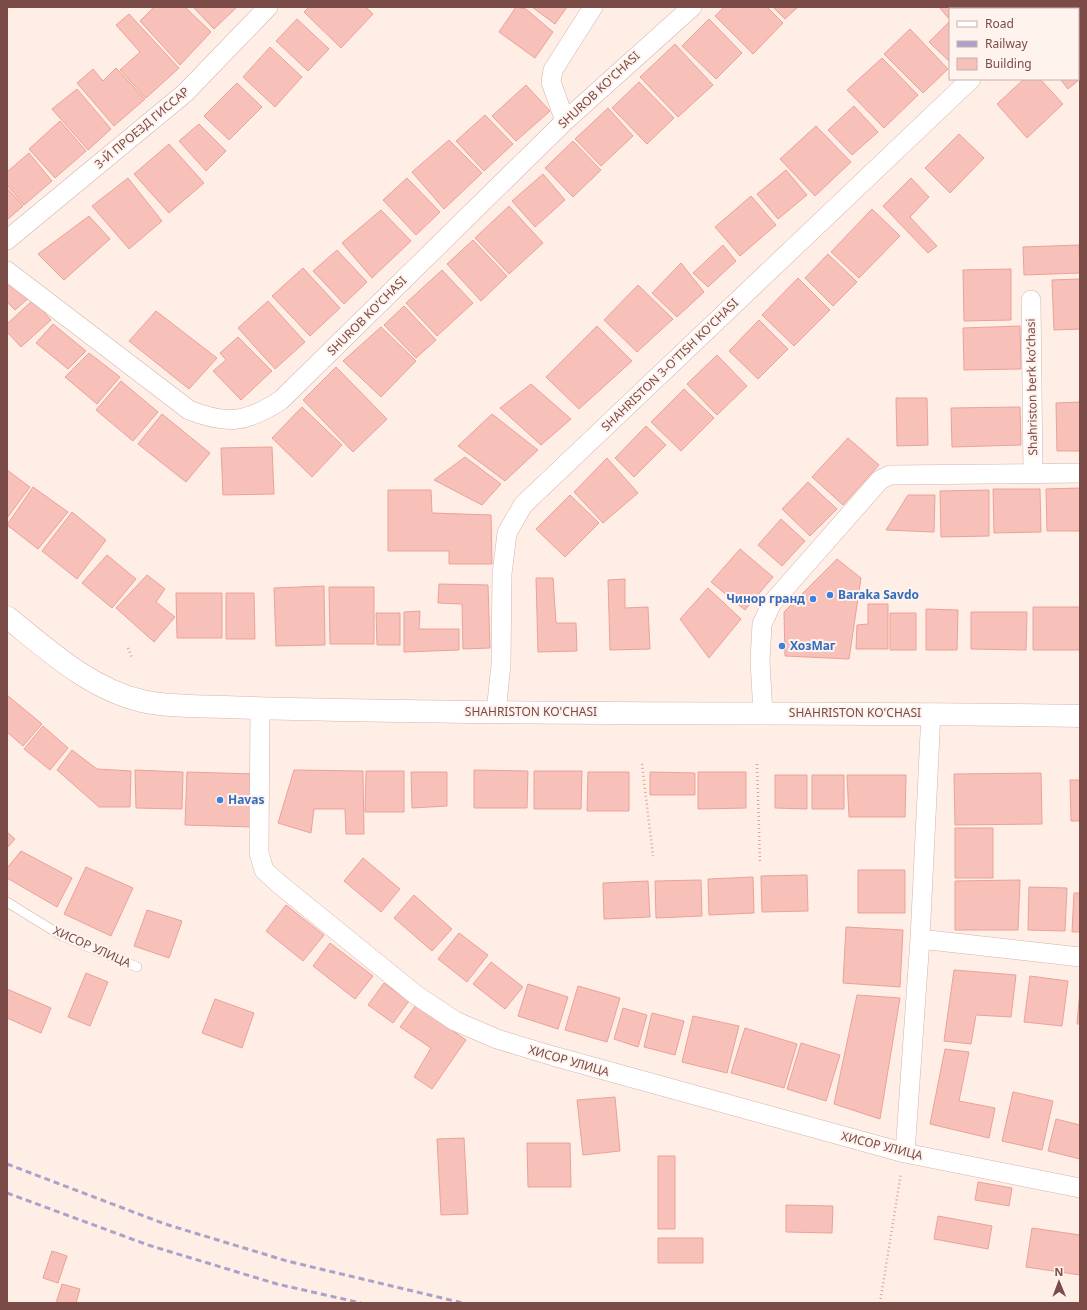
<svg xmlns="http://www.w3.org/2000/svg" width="1087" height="1310" font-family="'Noto Sans',sans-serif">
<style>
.building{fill:#f7c1ba;stroke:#eba198}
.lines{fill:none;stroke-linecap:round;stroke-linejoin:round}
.service-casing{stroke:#d4b3ac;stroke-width:10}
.minor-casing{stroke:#d4b3ac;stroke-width:20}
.secondary-casing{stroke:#dab3ab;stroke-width:23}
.path{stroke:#dca49c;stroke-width:2.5;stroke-dasharray:1 3;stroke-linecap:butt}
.service{stroke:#fff;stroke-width:9}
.minor{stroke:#fff;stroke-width:19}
.secondary{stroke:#fff;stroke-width:22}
.rail{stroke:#aca1ca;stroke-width:3;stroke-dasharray:6 4;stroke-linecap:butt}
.shop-dot{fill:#3f7fe0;stroke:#fff3ee;stroke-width:1.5}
.labels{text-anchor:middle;stroke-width:4;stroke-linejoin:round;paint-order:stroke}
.street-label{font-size:12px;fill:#7b4b47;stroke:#fff3ee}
.shop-label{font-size:12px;font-weight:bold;fill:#366cbe;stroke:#fff3ee;text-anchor:start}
</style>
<rect width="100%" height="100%" fill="#feeee5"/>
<path class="building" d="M154,7h31l26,25 -31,33 -40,-44z
M193,7h44l-23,22z
M309,7h57l7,7 -32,34 -37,-36z
M516,7l10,2 27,23 -18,26 -36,-26z
M532,7h35l-12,17z
M724,7h43l16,16 -30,31 -38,-38z
M773,7h25l-13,12z
M939,7h23l2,2h-14v11z
M969,7h30l-2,2h-26z
M129,14l50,54 -33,30 -26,-28 20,-18 -24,-27z
M297,19l32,30 -21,22 -32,-30z
M709,19l33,34 -26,26 -34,-33z
M950,21v41l-21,-20z
M910,29l38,40 -25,24 -39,-39z
M1080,35v44l-12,10 -8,-10h18v-43z
M675,44l38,41 -35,32 -38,-40z
M270,47l32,30 -27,30 -32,-30z
M882,58l36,37 -34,33 -37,-38z
M116,68l29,31 -31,27 -37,-43 16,-14 10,12z
M1024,79h16l23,25 -36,34 -30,-34z
M639,82l35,36 -27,26 -35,-36z
M237,83l25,24 -33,33 -25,-24z
M526,85l24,26 -34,30 -24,-25z
M77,89l34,40 -23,21 -36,-41z
M854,106l24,26 -26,23 -24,-25z
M608,108l25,28 -32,30 -26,-27z
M485,115l28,29 -29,27 -28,-30z
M60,121l26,30 -31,27 -26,-29z
M199,124l27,27 -20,20 -27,-30z
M816,126l35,36 -36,34 -35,-37z
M959,134l25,24 -34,35 -25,-25z
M449,140l33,33 -38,36 -32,-37z
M573,141l28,29 -28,27 -28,-29z
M169,144l35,39 -35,30 -35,-39z
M29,153l23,28 -28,24 -17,-20v-13z
M786,170l21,25 -29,24 -21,-25z
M543,174l22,26 -30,27 -23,-26z
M128,178l34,43 -33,28 -37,-43z
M407,178l33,34 -24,23 -33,-35z
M911,178l18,19 -19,20 27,29 -9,7 -45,-47z
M7,188l16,18 -16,14z
M751,196l25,29 -36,31 -25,-29z
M509,206l34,37 -34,31 -34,-36z
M872,209l28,27 -41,42 -28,-26z
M381,210l30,31 -39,37 -30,-35z
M89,216l21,23 -46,41 -26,-26z
M473,240l34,36 -26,25 -34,-37z
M723,245l13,16 -28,26 -15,-14z
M1079,245l1,28 -56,2 -1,-28z
M337,250l30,32 -23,22 -31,-33z
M828,254l29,28 -24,24 -28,-28z
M681,263l23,29 -27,25 -25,-24z
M303,268l37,40 -30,28 -38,-40z
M1011,269v51l-47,1 -1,-51z
M442,270l31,33 -36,33 -31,-33z
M7,277l23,20 -15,13 -8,-8z
M798,278l32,32 -36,36 -32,-31z
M1080,279v50l-26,1 -2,-50z
M638,285l35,34 -36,33 -33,-32z
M33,300l18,20 -30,27 -14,-15v-8z
M268,301l37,41 -30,27 -37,-41z
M404,306l32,34 -20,18 -32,-33z
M156,311l61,47 -28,31 -60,-48z
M759,320l29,29 -30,30 -29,-28z
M53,324l33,27 -18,18 -32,-26z
M597,326l35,35 -53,48 -33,-32z
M1020,326l1,43 -57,1 -1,-42z
M381,327l35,34 -35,36 -38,-36z
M238,337l34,34 -31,29 -28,-29 13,-11 -6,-7z
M89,353l31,24 -23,27 -32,-27z
M717,355l30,31 -30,29 -30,-31z
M336,367l51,52 -34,33 -50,-52z
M121,381l37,31 -25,29 -37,-31z
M531,384l40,35 -30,26 -41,-37z
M684,389l30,29 -33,33 -30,-29z
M896,398h31l1,47 -31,1z
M1080,402v49h-23l-1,-48z
M302,407l40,38 -30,32 -40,-39z
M1020,407l1,38 -69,2 -1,-39z
M162,414l48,39 -24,29 -48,-38z
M492,414l46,36 -33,31 -47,-35z
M646,426l20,19 -32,32 -19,-19z
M848,438l31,27 -36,40 -31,-28z
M272,447l2,47 -51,1 -2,-47z
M465,457l36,27 -19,21 -48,-25z
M607,458l31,35 -35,30 -29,-31z
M7,470l23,17 -23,31z
M808,482l29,27 -27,27 -28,-27z
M33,487l35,25 -30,37 -31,-24z
M1080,488v43h-33l-1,-42z
M993,489h47l1,43 -47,1z
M388,490h43l1,23 59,2 1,49h-43v-13h-61z
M989,490v46l-48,1 -1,-46z
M570,495l29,28 -34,34 -29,-28z
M908,495h27l-1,37 -48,-2z
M72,512l34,28 -29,39 -35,-28z
M781,519l24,22 -23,25 -24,-21z
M740,549l33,28 -28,33 -34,-28z
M107,555l29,24 -24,29 -30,-25z
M837,559l24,19 -12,81 -64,-3 -1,-44z
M147,575l18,14 -9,13 19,15 -21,25 -38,-34z
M536,578h17l3,45h20l1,28 -39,1z
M625,579v29l23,-1 2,42 -40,1 -2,-70z
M439,584l49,1 2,63 -27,1 -1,-45 -24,-1z
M324,586l1,59 -49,1 -2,-58z
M329,587h45v57h-44z
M708,588l33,31 -32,39 -29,-39z
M176,593h46v45h-45z
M226,593h28l1,46h-29z
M868,604h20v45h-32l1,-24 11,-1z
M1033,607h47v43h-47z
M926,609l32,1 -1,40h-31z
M420,611l-1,18h40v21l-55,2v-40z
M971,612h56l-1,38 -55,-1z
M376,613h24v32h-23z
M890,613h26v37h-26z
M7,695l35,29 -19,22 -16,-14z
M43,726l25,22 -18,22 -26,-21z
M72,750l25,19 34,2 -1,36h-31l-42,-37z
M135,770l48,2 -1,37 -46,-1z
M294,770l69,1 1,63h-18l-1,-25h-31l-3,24 -33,-10z
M474,770l54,1 -1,37h-53z
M366,771h38v41h-39z
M534,771h48l-1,38h-47z
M187,772l68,2 -2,53 -68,-2z
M411,772h36v34l-35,2z
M588,772h41v39h-42z
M650,772l45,1v22h-45z
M698,772h48v36l-48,1z
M1041,773l1,51 -87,1 -1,-51z
M775,775h32v34l-32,-1z
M812,775h32v34h-32z
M847,775h59l-1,42h-56z
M1070,780h10v41h-9z
M955,828h38v50h-38z
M7,832l8,7 -8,9z
M21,851l51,27 -15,29 -50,-29v-10z
M363,858l37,31 -19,23 -37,-31z
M86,867l47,21 -22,48 -47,-22z
M858,870h47v43h-47z
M807,875l1,36 -46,1 -1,-36z
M753,877l1,36 -45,2 -1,-36z
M701,880l1,36 -46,2 -1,-37z
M1020,880l-2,50h-63v-49z
M648,881l2,36 -46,2 -1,-36z
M1029,887l38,1 -2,43 -37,-1z
M1074,893h6v39h-8z
M414,895l38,34 -20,22 -38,-33z
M286,905l38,30 -21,26 -37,-30z
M147,910l35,11 -13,37 -35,-12z
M846,927l57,3 -3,57 -57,-4z
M459,933l29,22 -21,27 -29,-23z
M330,943l43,33 -18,23 -42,-33z
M491,962l32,25 -18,22 -32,-25z
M954,970l62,5 -5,42 -35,-2 -5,29 -27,-3z
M86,973l22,9 -18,44 -22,-9z
M1030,976l38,5 -6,45 -38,-4z
M384,983l25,18 -16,22 -25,-18z
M528,984l40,13 -10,32 -40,-13z
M578,986l42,12 -13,44 -42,-12z
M7,989l44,19 -10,25 -34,-15z
M1080,990v34h-3z
M857,995l43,3 -20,121 -46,-15z
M215,999l39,14 -12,35 -40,-15z
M416,1005l50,35 -34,49 -18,-12 17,-29 -31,-21z
M623,1008l24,7 -9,32 -24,-8z
M652,1013l32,8 -9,34 -31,-8z
M693,1016l46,10 -12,47 -45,-11z
M745,1028l52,16 -13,44 -53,-15z
M801,1043l39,12 -14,46 -39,-12z
M945,1049l24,3 -10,49 36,7 -6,30 -59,-14z
M1013,1092l40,9 -11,49 -40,-9z
M615,1097l5,54 -37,4 -6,-55z
M1056,1119l24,6v34l-32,-8z
M464,1138l4,76 -27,1 -4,-76z
M527,1143h43l1,44h-43z
M658,1156h17v73h-17z
M978,1182l34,6 -3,18 -34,-6z
M786,1205l47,1 -1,27 -46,-1z
M938,1216l54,10 -4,23 -54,-10z
M1032,1228l48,7v40l-54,-8z
M658,1238h45v25h-45z
M52,1251l15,5 -9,27 -15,-5z
M62,1284l18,5 -4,14h-20z"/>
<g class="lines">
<defs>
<path id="service" d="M7,902l55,34 75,31"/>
<path id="minor" d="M1044,9l2,-2
M565,121l-14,-39 2,-12 40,-63
M7,240l178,-147 83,-86
M7,271l182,139c38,15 57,13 92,-10l284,-279 127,-114
M1031,300l2,173
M260,708l-1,145 5,17 14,13 138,112 39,26 42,18 56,17 352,97 175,35
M496,712l5,-47 1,-91 5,-41 16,-28 448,-426
M763,713l-3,-52 2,-37 10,-21 108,-123 10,-5 190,-2
M920,939l160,18
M905,1153l15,-214 11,-226"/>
<path id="secondary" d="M7,617c41,33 83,72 135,84 26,6 55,5 82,6 61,2 122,3 182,4 225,4 449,1 674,5"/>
</defs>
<use href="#service" class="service-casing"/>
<use href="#minor" class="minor-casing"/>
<use href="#secondary" class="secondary-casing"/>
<path class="path" d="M128,648l4,10
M642,764l11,92
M757,764l3,98
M880,1303l21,-130"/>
<use href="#service" class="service"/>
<use href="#minor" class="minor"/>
<use href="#secondary" class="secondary"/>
<path class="rail" d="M7,1164l158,60 122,37 176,42
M7,1193l141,52 129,39 84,19"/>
</g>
<g class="shop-dot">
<circle cx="830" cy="595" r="4"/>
<circle cx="813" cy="599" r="4"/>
<circle cx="782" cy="646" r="4"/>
<circle cx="220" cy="800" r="4"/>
</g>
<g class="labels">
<g class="street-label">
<text transform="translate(599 90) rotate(-43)" y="4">SHUROB KO'CHASI</text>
<text transform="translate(142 128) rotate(-40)" y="4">3-Й ПРОЕЗД ГИССАР</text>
<text transform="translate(367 316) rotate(-45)" y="4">SHUROB KO'CHASI</text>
<text transform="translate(670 365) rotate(-44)" y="4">SHAHRISTON 3-O'TISH KO'CHASI</text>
<text transform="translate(1032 387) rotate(-91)" y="4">Shahriston berk koʻchasi</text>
<text x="531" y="716">SHAHRISTON KO'CHASI</text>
<text x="855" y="717">SHAHRISTON KO'CHASI</text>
<text transform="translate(92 947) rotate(24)" y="4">ХИСОР УЛИЦА</text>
<text transform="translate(569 1061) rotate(16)" y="4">ХИСОР УЛИЦА</text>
<text transform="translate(882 1146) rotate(14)" y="4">ХИСОР УЛИЦА</text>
</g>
<g class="shop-label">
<text x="838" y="599">Baraka Savdo</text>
<text x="805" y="603" text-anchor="end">Чинор гранд</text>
<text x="790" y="650">ХозМаг</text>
<text x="228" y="804">Havas</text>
</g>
</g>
<rect width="1087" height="1310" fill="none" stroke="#7b4b47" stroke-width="16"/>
<rect x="949" y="8" width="130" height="72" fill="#fff3ee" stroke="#cab0ab"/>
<rect x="957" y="21" width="20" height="6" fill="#ffffff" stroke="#cab0ab"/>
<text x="985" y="28" font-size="12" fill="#7b4b47">Road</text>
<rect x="957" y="41" width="20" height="6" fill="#aca1ca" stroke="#cab0ab"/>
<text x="985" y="48" font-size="12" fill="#7b4b47">Railway</text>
<rect x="957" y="58" width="20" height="12" fill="#f7c1ba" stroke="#cab0ab"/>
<text x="985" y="68" font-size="12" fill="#7b4b47">Building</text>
<g transform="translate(1059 1282) rotate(359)" stroke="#fff3ee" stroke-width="3" paint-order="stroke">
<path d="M0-3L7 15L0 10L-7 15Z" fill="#7b4b47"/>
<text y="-6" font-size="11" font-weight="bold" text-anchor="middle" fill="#7b4b47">N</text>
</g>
</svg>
